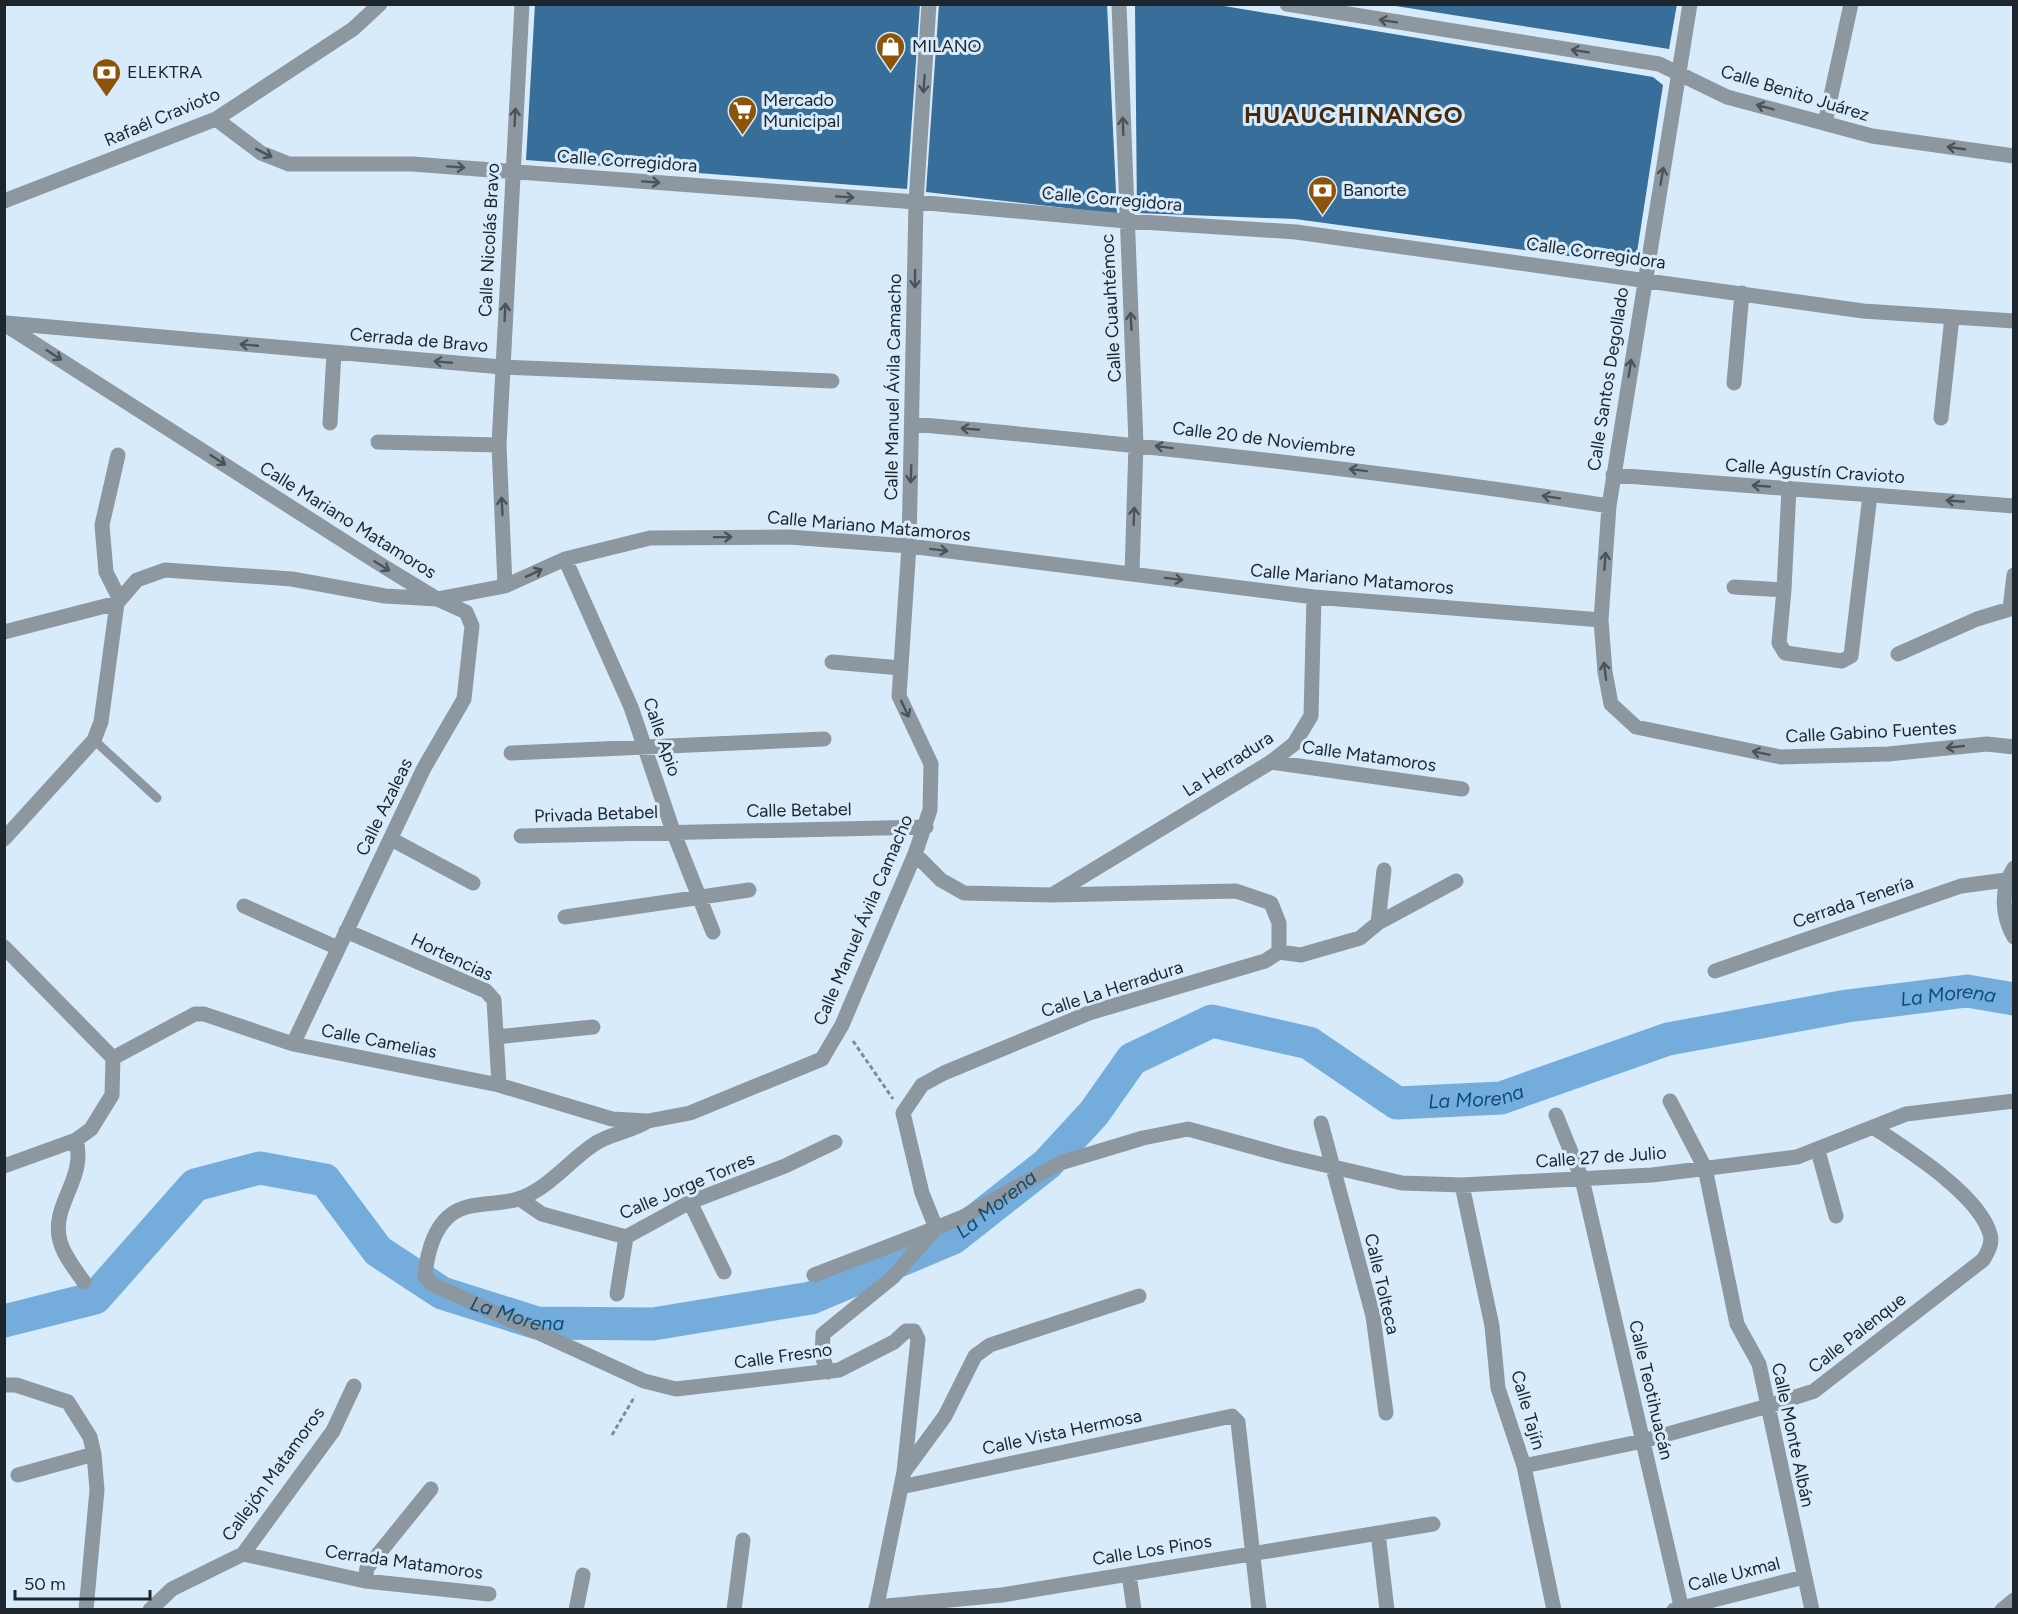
<svg xmlns="http://www.w3.org/2000/svg" width="2018" height="1614" font-family="Figtree,sans-serif">
<style>
.lines{fill:none;stroke-linecap:round;stroke-linejoin:round}
.river{stroke:#74addb;stroke-width:33}
.building{fill:#376e9a}
.path{stroke:#7d8c97;stroke-width:3;stroke-dasharray:4.5 3;stroke-linecap:butt}
.service{stroke:#8d979f;stroke-width:9}
.minor{stroke:#8d979f;stroke-width:15}
.oneway{stroke:#4a535b}
.labels{text-anchor:middle;stroke-width:6;stroke-linejoin:round;paint-order:stroke}
.poi-label{font-size:18px;fill:#1d262d;stroke:#d8ebfb;text-anchor:start}
.street-label{font-size:18px;fill:#1d262d;stroke:#d8ebfb}
.water-label{font-size:20px;font-style:italic;fill:#0b4e7a;stroke:#d8ebfb}
.district-label{font-size:24px;font-weight:bold;letter-spacing:1.5px;fill:#462a0c;stroke:#d8ebfb}
</style>
<rect width="100%" height="100%" fill="#d8ebfb"/>
<g class="lines">
<path class="river" id="s1" d="M4,1321l91,-23 100,-113 65,-17 65,12 53,71 64,42 95,30 116,1 158,-26 142,-60 94,-74 47,-51 38,-54 80,-38 97,22 88,60 104,-5 167,-59 179,-33 120,-15 47,8"/>
</g>
<path class="building" d="M535,4h385l-13,185 -381,-29z
M939,4h168l10,210 -191,-22z
M1383,4h294l-8,45z
M1135,5h83l435,72 10,8 -28,180 -340,-46 -158,-6z"/>
<g class="lines">
<path class="path" d="M853,1041l40,58
M612,1435l23,-39"/>
<path class="service" d="M94,740l63,58"/>
<path class="minor" d="M1119,4l17,440 -4,130
M1287,4l372,60 68,33 145,39 142,20
M1690,4l-81,502 -8,114 4,52 6,32 25,23 145,30 107,-3 99,-10 27,3
M216,119l45,34 28,11h123l504,38 210,19 170,11 567,79 151,10
M1825,123l26,-119
M4,201l212,-82 137,-90 27,-25
M6,323l496,44 330,14
M4,324l379,242 54,33 29,13 6,14 -8,73 -40,69 -131,276
M1734,383l8,-90
M1941,418l11,-101
M330,423l4,-70
M912,424c233,21 466,46 697,82
M378,442l121,3
M118,455l-16,70 4,47 14,28
M1613,475l401,31
M1789,488l-5,102 -5,53 6,10 57,8 9,-5 19,-161
M565,559l66,148 42,124 40,101
M505,586l-6,-141 23,-441
M1734,587l50,3
M2010,609l4,-34
M4,632l113,-29
M1898,654l79,-35 33,-10
M832,662l69,6
M511,753l313,-14
M1271,762l191,27
M521,836l405,-9
M4,839l90,-99 7,-18 16,-119 20,-23 28,-10 127,9 93,17 52,3 68,-13 60,-27 85,-21 139,-1 120,9 405,51 287,23
M391,839l82,44
M915,854l26,26 23,13 88,2 184,-4 35,12 8,20v29
M2014,868c-14,21 -12,48 0,69
M1052,895l219,-133 23,-18 17,-28 3,-119
M244,906l94,42
M565,917l184,-27
M1378,923l6,-53
M346,931l140,60 8,9 5,85
M4,947l109,111 -1,37 -21,34 -15,11 -72,26
M1715,971l246,-85 45,-6
M496,1037l97,-10
M113,1058l82,-44h9l89,30 206,41 113,34 36,2 42,-8 132,-54 20,-34 73,-171 15,-44 1,-46 -32,-68 10,-150 7,-344 13,-198
M1670,1101l35,67 32,156 22,40 53,246
M1556,1115l26,64 100,431
M648,1121c-17,11 -40,13 -55,24 -24,16 -46,45 -75,54 -22,7 -51,1 -70,18 -16,15 -21,37 -23,59l7,8 212,97 32,8 163,-19 55,-28 12,-11h8l4,8 -14,133 -28,138
M1321,1123l52,193 13,97
M76,1140c11,39 -26,65 -16,101 4,15 15,28 24,41
M1818,1151l18,65
M1462,1185l30,141 6,62 26,78 30,144
M520,1199l22,15 84,23 64,-35 95,-36 50,-24
M690,1202l34,70
M814,1275l122,-47 -14,-35 -19,-80 19,-28 22,-12 145,-60 176,-52 14,-9 22,3 59,-17 18,-15 78,-42
M617,1294l9,-57
M828,1372l-6,-16 1,-22 70,-57 43,-49 27,-11 97,-54 83,-25 45,-9 98,27 116,27 60,2 190,-10 145,-18 109,-43 108,-13
M4,1385h12l52,17 22,35 4,17 3,36 -11,120
M1524,1466l119,-25 125,-35 46,-15 169,-131c5,-8 10,-17 7,-26 -11,-40 -84,-85 -117,-107
M904,1472l41,-56 30,-60 15,-11 149,-49
M18,1475l76,-21
M901,1487l331,-71 6,6 21,188
M1378,1533l9,77
M243,1554l122,27 124,13
M1129,1574l5,36
M365,1581l2,-13 64,-79
M876,1607l126,-12 431,-71
M150,1610l22,-21 71,-35 90,-123 21,-45
M576,1610l7,-35
M734,1610l9,-70
M1674,1610l130,-33
M2002,1610l12,-10"/>
</g>
<defs><path id="oneway-shaft" d="M-6 0H5M1.5-3L5.5 0L1.5 3" fill="none" stroke-width="1.6" stroke-linecap="round" stroke-linejoin="round" transform="scale(1.5)"/></defs>
<g class="oneway">
<use href="#oneway-shaft" transform="translate(1388 21) rotate(-171)"/>
<use href="#oneway-shaft" transform="translate(1580 51) rotate(-171)"/>
<use href="#oneway-shaft" transform="translate(924 84) rotate(94)"/>
<use href="#oneway-shaft" transform="translate(1765 107) rotate(-165)"/>
<use href="#oneway-shaft" transform="translate(515 117) rotate(-87)"/>
<use href="#oneway-shaft" transform="translate(1123 126) rotate(-92)"/>
<use href="#oneway-shaft" transform="translate(1956 148) rotate(-172)"/>
<use href="#oneway-shaft" transform="translate(264 153) rotate(27)"/>
<use href="#oneway-shaft" transform="translate(456 167) rotate(4)"/>
<use href="#oneway-shaft" transform="translate(1662 176) rotate(-80)"/>
<use href="#oneway-shaft" transform="translate(651 182) rotate(4)"/>
<use href="#oneway-shaft" transform="translate(845 197) rotate(4)"/>
<use href="#oneway-shaft" transform="translate(915 279) rotate(91)"/>
<use href="#oneway-shaft" transform="translate(505 312) rotate(-87)"/>
<use href="#oneway-shaft" transform="translate(1131 321) rotate(-93)"/>
<use href="#oneway-shaft" transform="translate(249 345) rotate(-175)"/>
<use href="#oneway-shaft" transform="translate(54 355) rotate(33)"/>
<use href="#oneway-shaft" transform="translate(443 362) rotate(-175)"/>
<use href="#oneway-shaft" transform="translate(1630 368) rotate(-81)"/>
<use href="#oneway-shaft" transform="translate(970 429) rotate(-175)"/>
<use href="#oneway-shaft" transform="translate(1164 447) rotate(-173)"/>
<use href="#oneway-shaft" transform="translate(218 460) rotate(33)"/>
<use href="#oneway-shaft" transform="translate(1358 470) rotate(-173)"/>
<use href="#oneway-shaft" transform="translate(911 474) rotate(92)"/>
<use href="#oneway-shaft" transform="translate(1761 486) rotate(-176)"/>
<use href="#oneway-shaft" transform="translate(1551 497) rotate(-171)"/>
<use href="#oneway-shaft" transform="translate(1955 501) rotate(-176)"/>
<use href="#oneway-shaft" transform="translate(502 506) rotate(-93)"/>
<use href="#oneway-shaft" transform="translate(1134 516) rotate(-88)"/>
<use href="#oneway-shaft" transform="translate(723 537) rotate(-1)"/>
<use href="#oneway-shaft" transform="translate(939 550) rotate(7)"/>
<use href="#oneway-shaft" transform="translate(1605 561) rotate(-86)"/>
<use href="#oneway-shaft" transform="translate(382 566) rotate(32)"/>
<use href="#oneway-shaft" transform="translate(534 573) rotate(-25)"/>
<use href="#oneway-shaft" transform="translate(1174 579) rotate(7)"/>
<use href="#oneway-shaft" transform="translate(1605 671) rotate(-97)"/>
<use href="#oneway-shaft" transform="translate(905 709) rotate(65)"/>
<use href="#oneway-shaft" transform="translate(1955 747) rotate(174)"/>
<use href="#oneway-shaft" transform="translate(1761 753) rotate(-168)"/>
</g>
<defs>
<symbol id="shop-pin" viewBox="-11 -11 22 30"><path d="M0 17L-7.5 6A9.5 9.5 0 1 1 7.5 6Z" fill="#8c530a" stroke="#d8ebfb"/><path d="M-5-2.5h2.3a2.7 3.5 0 0 1 5.4 0H5L5.5 6h-11ZM-1.5-2.5h3a1.5 2.3 0 0 0-3 0Z" fill="#fff"/></symbol>
<symbol id="bank-pin" viewBox="-11 -11 22 30"><path d="M0 17L-7.5 6A9.5 9.5 0 1 1 7.5 6Z" fill="#8c530a" stroke="#d8ebfb"/><path d="M-6-4H6V4H-6ZM0-2.3a2.3 2.3 0 1 0 0 4.6a2.3 2.3 0 1 0 0-4.6Z" fill="#fff"/></symbol>
<symbol id="supermarket-pin" viewBox="-11 -11 22 30"><path d="M0 17L-7.5 6A9.5 9.5 0 1 1 7.5 6Z" fill="#8c530a" stroke="#d8ebfb"/><path d="M-6-5.5h2.5l.6 2H6L4.5 2H-2.5L-4.4-4H-6ZM-1.5 3.2a1.3 1.3 0 1 0 .1 0ZM3 3.2a1.3 1.3 0 1 0 .1 0Z" fill="#fff"/></symbol>
</defs>
<g fill-rule="evenodd">
<use href="#shop-pin" x="874" y="30" width="33" height="45"/>
<use href="#bank-pin" x="90" y="56" width="33" height="45"/>
<use href="#supermarket-pin" x="726" y="94" width="33" height="45"/>
<use href="#bank-pin" x="1306" y="174" width="33" height="45"/>
</g>
<g class="labels">
<g class="poi-label">
<text x="912" y="52">MILANO</text>
<text x="127" y="78">ELEKTRA</text>
<text x="763" y="106">Mercado<tspan x="763" dy="21">Municipal</tspan></text>
<text x="1343" y="196">Banorte</text>
</g>
<g class="street-label">
<text transform="translate(1795 93) rotate(17)" y="6">Calle Benito Juárez</text>
<text transform="translate(162 117) rotate(-23)" y="6">Rafaél Cravioto</text>
<text transform="translate(627 161) rotate(4)" y="6">Calle Corregidora</text>
<text transform="translate(1112 199) rotate(5)" y="6">Calle Corregidora</text>
<text transform="translate(489 240) rotate(-87)" y="6">Calle Nicolás Bravo</text>
<text transform="translate(1596 253) rotate(8)" y="6">Calle Corregidora</text>
<text transform="translate(1111 308) rotate(-93)" y="6">Calle Cuauhtémoc</text>
<text transform="translate(419 340) rotate(5)" y="6">Cerrada de Bravo</text>
<text transform="translate(1608 379) rotate(-81)" y="6">Calle Santos Degollado</text>
<text transform="translate(893 387) rotate(-89)" y="6">Calle Manuel Ávila Camacho</text>
<text transform="translate(1264 439) rotate(7)" y="6">Calle 20 de Noviembre</text>
<text transform="translate(1815 471) rotate(4)" y="6">Calle Agustín Cravioto</text>
<text transform="translate(348 520) rotate(32)" y="6">Calle Mariano Matamoros</text>
<text transform="translate(869 526) rotate(5)" y="6">Calle Mariano Matamoros</text>
<text transform="translate(1352 579) rotate(5)" y="6">Calle Mariano Matamoros</text>
<text transform="translate(1871 732) rotate(-3)" y="6">Calle Gabino Fuentes</text>
<text transform="translate(662 737) rotate(71)" y="6">Calle Apio</text>
<text transform="translate(1369 756) rotate(8)" y="6">Calle Matamoros</text>
<text transform="translate(1228 764) rotate(-33)" y="6">La Herradura</text>
<text transform="translate(384 807) rotate(-64)" y="6">Calle Azaleas</text>
<text transform="translate(799 810) rotate(-1)" y="6">Calle Betabel</text>
<text transform="translate(596 814) rotate(-2)" y="6">Privada Betabel</text>
<text transform="translate(1853 902) rotate(-19)" y="6">Cerrada Tenería</text>
<text transform="translate(863 920) rotate(-67)" y="6">Calle Manuel Ávila Camacho</text>
<text transform="translate(452 957) rotate(25)" y="6">Hortencias</text>
<text transform="translate(1112 989) rotate(-18)" y="6">Calle La Herradura</text>
<text transform="translate(379 1041) rotate(11)" y="6">Calle Camelias</text>
<text transform="translate(1601 1157) rotate(-4)" y="6">Calle 27 de Julio</text>
<text transform="translate(687 1186) rotate(-23)" y="6">Calle Jorge Torres</text>
<text transform="translate(1382 1284) rotate(77)" y="6">Calle Tolteca</text>
<text transform="translate(1857 1333) rotate(-38)" y="6">Calle Palenque</text>
<text transform="translate(783 1356) rotate(-8)" y="6">Calle Fresno</text>
<text transform="translate(1651 1390) rotate(77)" y="6">Calle Teotihuacán</text>
<text transform="translate(1528 1410) rotate(74)" y="6">Calle Tajín</text>
<text transform="translate(1062 1432) rotate(-12)" y="6">Calle Vista Hermosa</text>
<text transform="translate(1793 1435) rotate(78)" y="6">Calle Monte Albán</text>
<text transform="translate(273 1474) rotate(-54)" y="6">Callejón Matamoros</text>
<text transform="translate(1152 1550) rotate(-9)" y="6">Calle Los Pinos</text>
<text transform="translate(404 1562) rotate(8)" y="6">Cerrada Matamoros</text>
<text transform="translate(1734 1574) rotate(-14)" y="6">Calle Uxmal</text>
</g>
<g class="water-label">
<text dy="7" stroke="none"><textPath href="#s1" startOffset="2188">La Morena</textPath></text>
<text dy="7" stroke="none"><textPath href="#s1" startOffset="1702">La Morena</textPath></text>
<text dy="7" stroke="none"><textPath href="#s1" startOffset="1128">La Morena</textPath></text>
<text dy="7" stroke="none"><textPath href="#s1" startOffset="622">La Morena</textPath></text>
</g>
<g class="district-label">
<text x="1354" y="123">HUAUCHINANGO</text>
</g>
</g>
<rect width="2018" height="1614" fill="none" stroke="#1d262d" stroke-width="12"/>
<path d="M15 1590v9h135v-9" fill="none" stroke="#1d262d" stroke-width="3"/>
<text x="24" y="1590" font-size="18" fill="#1d262d" stroke="#d8ebfb" stroke-width="4.5" paint-order="stroke">50 m</text>
</svg>
